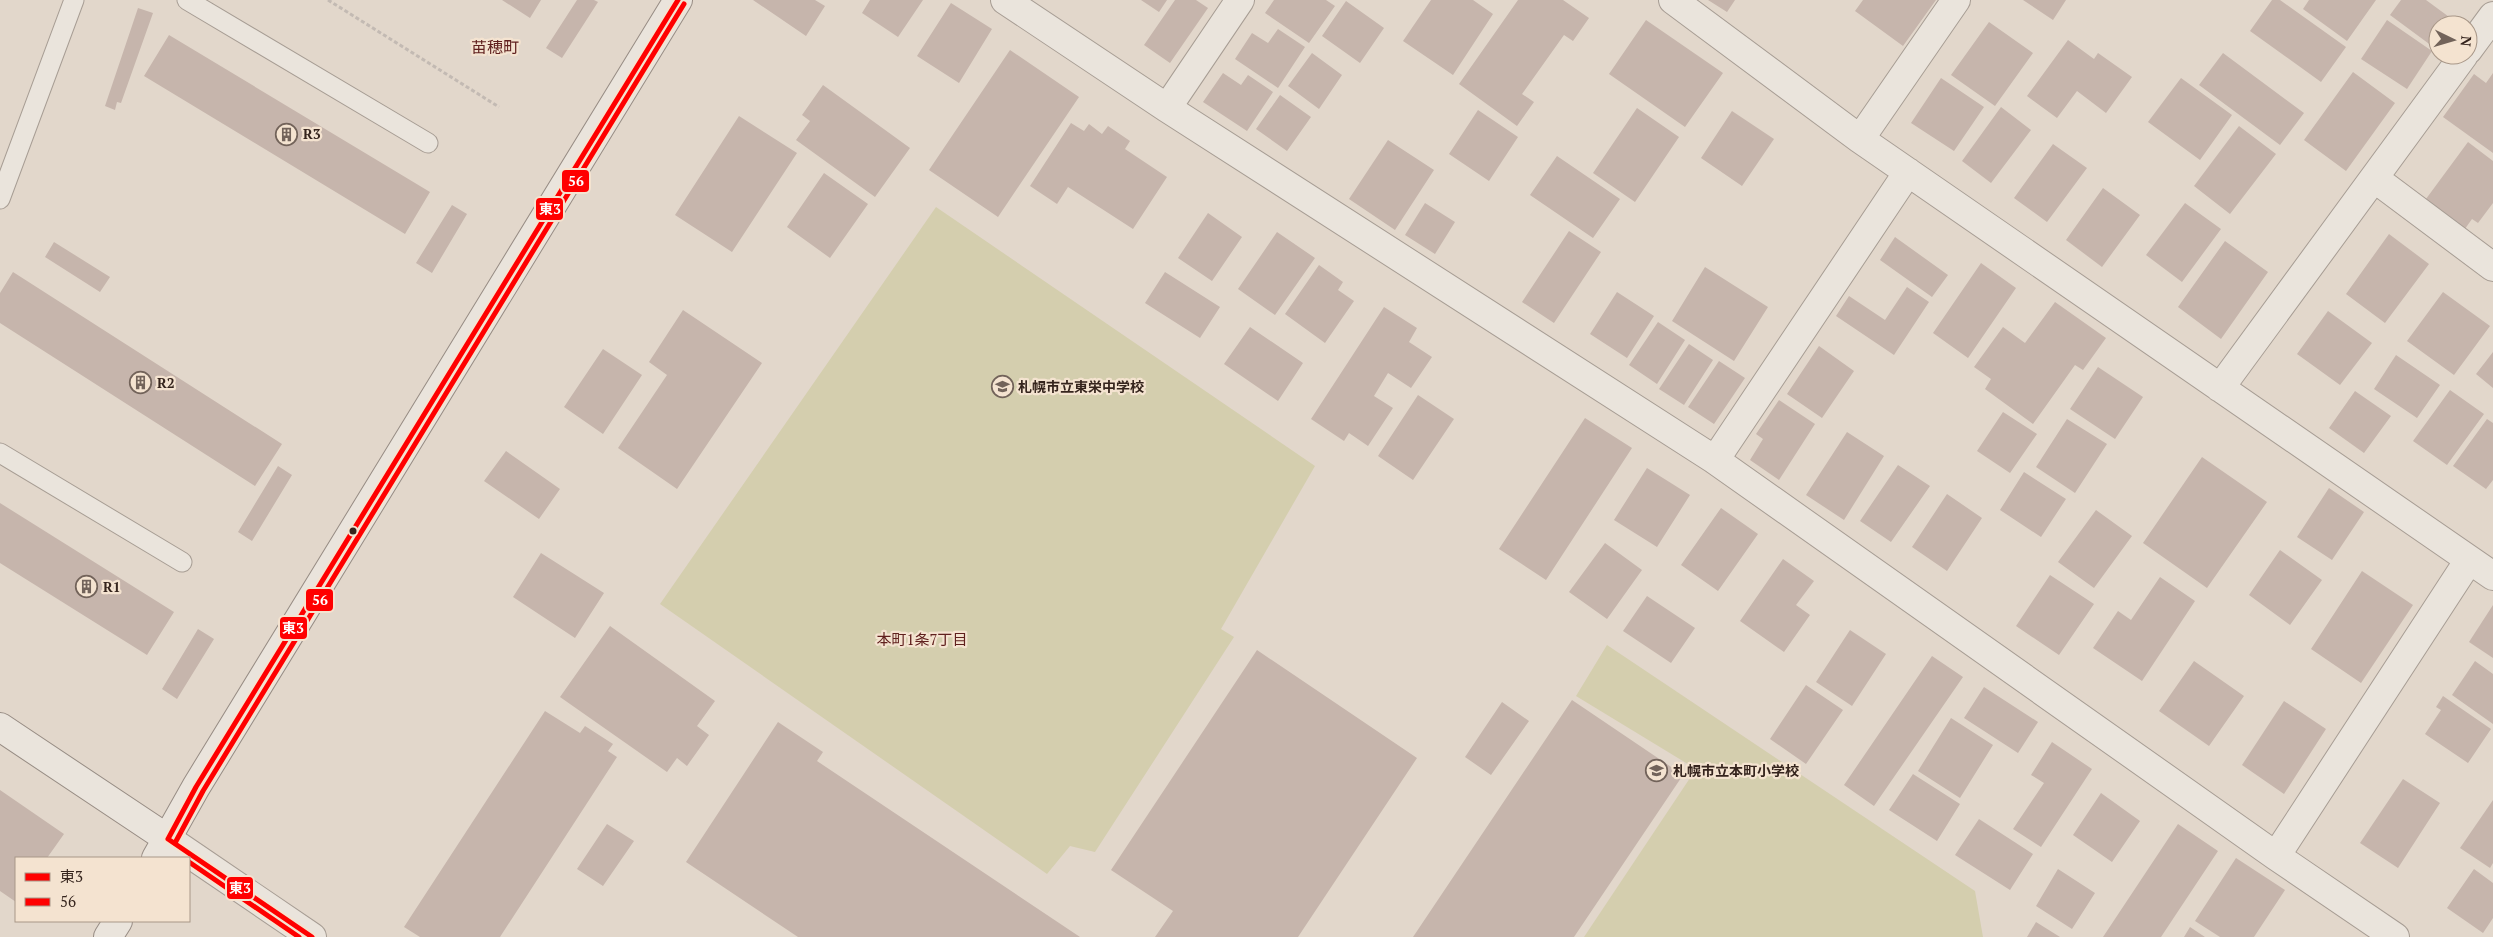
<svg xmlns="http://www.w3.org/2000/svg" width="2493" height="937" font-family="'PT Serif','Noto Sans JP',serif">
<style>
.green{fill:#d4ceae}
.building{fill:#c6b5ac}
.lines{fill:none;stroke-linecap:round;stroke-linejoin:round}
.lane-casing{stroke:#a79d94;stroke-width:21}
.street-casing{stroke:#a79d94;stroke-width:30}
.secondary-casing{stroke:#978c84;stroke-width:30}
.path{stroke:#c3bab3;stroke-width:3;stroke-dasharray:4 2.5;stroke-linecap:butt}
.lane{stroke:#eae4dc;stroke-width:19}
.street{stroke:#eae4dc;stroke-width:28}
.secondary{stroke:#eae4dc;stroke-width:28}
.bus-1-casing{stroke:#f4e3d0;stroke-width:9}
.bus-2-casing{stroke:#f4e3d0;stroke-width:9}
.bus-1{stroke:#f00;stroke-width:5}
.bus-2{stroke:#f00;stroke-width:5}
.bus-dot{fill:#35241d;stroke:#f4e3d0;stroke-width:2}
.labels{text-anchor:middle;stroke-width:4.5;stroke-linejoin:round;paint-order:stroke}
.poi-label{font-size:14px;font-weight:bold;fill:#35241d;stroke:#f4e3d0;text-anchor:start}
.neighbourhood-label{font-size:15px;fill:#60201e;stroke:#f4e3d0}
.quarter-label{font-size:16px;fill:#60201e;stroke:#f4e3d0}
.line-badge{stroke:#f4e3d0;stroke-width:2}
.badge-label{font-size:14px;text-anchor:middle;font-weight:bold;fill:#fff}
</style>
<rect width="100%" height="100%" fill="#e2d7cb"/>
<path class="green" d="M936,207l379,259 -94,163 13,8 -139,215 -25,-6 -23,28 -387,-270z
M1607,645l368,246 8,46h-399l112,-168 -120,-73z"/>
<path class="building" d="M502,0h39l-11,18z
M577,0h17l4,2 -36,56 -16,-10z
M753,0h62l10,6 -19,30z
M870,0h53l-25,37 -36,-24z
M1141,0h26l-8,12z
M1175,0h21l12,8 -38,55 -26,-18z
M1274,0h52l9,6 -26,37 -44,-30z
M1431,0h42l20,14 -40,61 -50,-34z
M1518,0h45l26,18 -16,23 -9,-6 -42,59 12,8 -17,24 -58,-42z
M1708,0h27l-8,12z
M1863,0h73l-33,46 -48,-35z
M2023,0h43l-13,20z
M2272,0h8l66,47 -25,35 -71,-51z
M2309,0h67l-29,41 -44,-32z
M2401,0h25l30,22 -2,3h-16l-2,24 -46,-34z
M1346,1l38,27 -24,35 -38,-27z
M951,3l41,26 -33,54 -42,-27z
M138,8l15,5 -32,90 -4,-1 -2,8 -10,-4z
M1646,20l77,53 -38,54 -76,-53z
M2387,20l45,31 -25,38 -46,-30z
M1989,22l44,31 -38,53 -44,-31z
M1278,29l27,18 -27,41 -43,-29 17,-26 16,10z
M169,35l261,157 -25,42 -261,-158z
M2068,40l26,19 4,-6 34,24 -26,36 -29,-22 -20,27 -30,-22z
M1010,50l69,47 -81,120 -69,-47z
M1312,53l30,22 -23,34 -31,-23z
M2223,53l81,60 -24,32 -81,-60z
M2353,72l42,31 -49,68 -42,-31z
M1223,73l18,12 7,-10 25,17 -26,39 -44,-29z
M2493,73v80l-50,-36 31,-43 12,9z
M1941,78l43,29 -30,44 -43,-28z
M2181,78l51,37 -32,45 -52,-38z
M823,85l87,63 -35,49 -79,-57 14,-19 -8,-6z
M1280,95l31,22 -24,34 -31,-22z
M2001,107l30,23 -40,53 -29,-22z
M1637,108l42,29 -44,65 -42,-29z
M1478,110l40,27 -29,44 -40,-27z
M1732,111l42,28 -32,47 -41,-28z
M739,116l58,37 -65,99 -57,-37z
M1071,123l13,8 5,-7 13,10 6,-8 22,15 -5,8 42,28 -34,52 -65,-42 -11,17 -27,-18z
M2239,126l37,28 -46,60 -36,-28z
M1388,140l46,30 -39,60 -46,-31z
M2468,142l25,19v42l-15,20 -6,-4 -10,14 -39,-30z
M2053,144l34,24 -40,54 -33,-24z
M1557,156l63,43 -27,39 -63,-43z
M824,173l44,31 -38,54 -43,-31z
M2103,188l37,27 -38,52 -36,-27z
M1425,203l30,19 -20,32 -30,-19z
M2185,203l36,26 -39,53 -36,-27z
M452,205l15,9 -35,59 -16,-10z
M1208,213l34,24 -30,44 -34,-23z
M1569,231l32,21 -47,71 -32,-21z
M1277,232l38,26 -40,57 -37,-26z
M2389,234l40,30 -44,59 -39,-29z
M1895,237l53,38 -16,22 -52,-37z
M2225,241l43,31 -47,67 -43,-32z
M54,242l56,35 -10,15 -55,-35z
M1981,263l35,25 -48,70 -35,-25z
M1319,265l24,17 -5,8 16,11 -29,42 -40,-29z
M1705,267l63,40 -34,54 -62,-40z
M13,272l269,172 -27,42 -255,-163v-30z
M1165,272l55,35 -20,31 -55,-35z
M1907,287l22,15 -35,53 -58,-39 13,-20 36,24z
M1617,292l37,24 -27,42 -37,-24z
M2443,292l47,34 -36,49 -47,-34z
M2055,302l51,36 -23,32 -8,-5 -42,59 -48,-35 6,-10 -17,-12 29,-40 22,16z
M1384,307l33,21 -8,14 23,15 -21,31 -23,-15 -14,23 19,12 -25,38 -19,-13 -5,8 -33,-22z
M683,310l79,53 -85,126 -59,-41 49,-73 -18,-13z
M2328,311l44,32 -32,42 -43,-31z
M1658,322l27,18 -28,44 -28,-19z
M1250,327l53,36 -25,38 -54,-37z
M1689,344l24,16 -29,45 -25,-16z
M1819,346l35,25 -32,47 -35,-24z
M603,349l39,26 -39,59 -39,-27z
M2493,352v36l-17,-14z
M2396,355l44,30 -23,33 -43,-29z
M1719,361l26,17 -31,46 -26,-17z
M2098,367l45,30 -28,42 -45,-30z
M2450,390l34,24 -37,51 -34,-24z
M2355,391l36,25 -27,37 -35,-25z
M1418,395l36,24 -41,61 -35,-24z
M1779,400l36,24 -36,56 -29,-20 13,-21 -7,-5z
M2003,412l34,22 -27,39 -33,-22z
M1585,418l47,30 -86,132 -47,-31z
M2067,419l40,25 -32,49 -39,-26z
M2487,419l6,4v57l-7,9 -33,-23z
M1847,432l37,24 -40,64 -38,-25z
M506,451l54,38 -21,30 -55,-38z
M2202,457l65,45 -60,86 -64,-45z
M1898,465l32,21 -39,56 -31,-21z
M278,466l14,9 -40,66 -14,-9z
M1647,468l43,27 -33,52 -43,-27z
M2024,472l42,27 -25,38 -41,-27z
M2329,488l35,24 -32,48 -35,-23z
M1947,494l35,24 -35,53 -35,-24z
M0,503l174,109 -27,43 -147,-92z
M1721,508l37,26 -40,57 -37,-26z
M2096,510l36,26 -38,52 -36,-26z
M1605,543l37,27 -35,49 -38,-27z
M2280,550l42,30 -32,45 -41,-30z
M541,553l63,40 -29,45 -62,-41z
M1783,559l31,22 -18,24 14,10 -26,37 -44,-31z
M2362,571l51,34 -52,78 -50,-34z
M2050,575l44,29 -35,51 -43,-29z
M2160,577l35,24 -53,80 -49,-33 25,-37 13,9z
M1647,596l48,32 -24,35 -48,-32z
M2493,605v53l-24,-16z
M610,626l105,75 -18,25 12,9 -22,31 -10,-8 -10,14 -107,-75z
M198,629l16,10 -37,60 -15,-10z
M1850,630l36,24 -34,52 -36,-24z
M1257,650l160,108 -119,179h-143l18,-26 -62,-41z
M1932,656l31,21 -89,129 -30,-21z
M2194,661l50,35 -35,50 -50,-35z
M2475,661l18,13v50l-41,-29z
M1806,685l37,25 -37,54 -36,-25z
M1984,687l54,35 -20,31 -54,-35z
M2443,696l48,33 -23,34 -43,-29 16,-24 -5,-3z
M1572,700l111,75 -109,162h-161z
M2284,701l42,28 -42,65 -42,-29z
M1502,702l27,19 -38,54 -26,-18z
M545,711l35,22 5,-7 28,18 -5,7 9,6 -117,180h-80l-16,-10z
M1951,718l42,27 -33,53 -42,-27z
M778,722l45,30 -6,9 263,176h-282l-112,-75z
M2052,742l40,27 -51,78 -28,-18 31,-46 -13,-8z
M1913,774l47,30 -23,37 -48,-31z
M2403,779l37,24 -42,65 -38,-25z
M0,790l64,44 -17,24h-31v44l-16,-11z
M2101,793l39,28 -28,41 -39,-27z
M2493,800v63l-3,5 -30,-20z
M1979,819l54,35 -23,36 -55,-35z
M607,824l27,17 -31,45 -26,-17z
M2178,824l40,27 -57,86h-58z
M2236,858l49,32 -31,47h-34l-25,-16z
M2058,869l37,24 -23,36 -36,-23z
M2474,869l19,14v35l-10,15 -36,-25z
M2036,922l24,15h-33z
M2190,927l15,10h-21z"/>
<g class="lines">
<defs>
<path id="lane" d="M187,0l241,143
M0,199l74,-199
M0,453l182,109"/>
<path id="street" d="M1005,0l162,108 548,352 561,396 119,81
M1673,0l187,139 633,437
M2468,50l25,-34
M1167,108l73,-108
M1860,139l96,-139
M2374,178l119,89
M2220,388l244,-333
M1715,460l193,-288
M168,839l144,98
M2276,856l193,-296"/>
<path id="secondary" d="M0,727l168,112
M156,858l40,-71 482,-787
M108,937l10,-16"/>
</defs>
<use href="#lane" class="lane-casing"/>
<use href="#street" class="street-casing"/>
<use href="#secondary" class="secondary-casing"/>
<path class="path" d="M328,0l171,107"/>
<use href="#lane" class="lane"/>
<use href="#street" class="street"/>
<use href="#secondary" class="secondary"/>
<defs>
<path id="bus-1" d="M168,839l28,-52 482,-787
M168,839l144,98"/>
<path id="bus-2" d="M175,843l28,-52 481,-787
M189,862l110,75"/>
</defs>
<use href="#bus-1" class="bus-1-casing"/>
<use href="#bus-2" class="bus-2-casing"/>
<use href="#bus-1" class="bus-1"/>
<use href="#bus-2" class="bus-2"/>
</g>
<defs>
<symbol id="building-ring" viewBox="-11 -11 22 22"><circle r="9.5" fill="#f4e3d0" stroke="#72635a" stroke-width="1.5"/><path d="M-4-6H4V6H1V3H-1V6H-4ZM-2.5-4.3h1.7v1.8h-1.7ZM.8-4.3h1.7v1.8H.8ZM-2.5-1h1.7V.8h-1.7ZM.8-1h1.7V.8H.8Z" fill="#72635a"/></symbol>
<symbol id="school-ring" viewBox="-11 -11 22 22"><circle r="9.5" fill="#f4e3d0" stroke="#72635a" stroke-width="1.5"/><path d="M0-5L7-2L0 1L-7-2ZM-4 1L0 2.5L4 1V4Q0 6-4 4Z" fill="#72635a"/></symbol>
</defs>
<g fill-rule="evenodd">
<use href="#building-ring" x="274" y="122" width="25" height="25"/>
<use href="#building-ring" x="128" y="370" width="25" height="25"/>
<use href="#school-ring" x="990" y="374" width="25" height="25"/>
<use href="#building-ring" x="74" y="574" width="25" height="25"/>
<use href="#school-ring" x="1644" y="758" width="25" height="25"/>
</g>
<circle class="bus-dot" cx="353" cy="531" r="4.5"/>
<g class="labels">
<g class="poi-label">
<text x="303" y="139">R3</text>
<text x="157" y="388">R2</text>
<text x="1018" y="392">札幌市立東栄中学校</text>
<text x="103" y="592">R1</text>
<text x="1673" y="776">札幌市立本町小学校</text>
</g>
<g class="neighbourhood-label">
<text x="922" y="645">本町1条7丁目</text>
</g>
<g class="quarter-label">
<text x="495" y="53">苗穂町</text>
</g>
</g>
<g class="line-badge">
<rect x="561" y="169" width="29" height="24" rx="5" fill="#f00"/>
<rect x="535" y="197" width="29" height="24" rx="5" fill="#f00"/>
<rect x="305" y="588" width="29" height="24" rx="5" fill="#f00"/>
<rect x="279" y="616" width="29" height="24" rx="5" fill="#f00"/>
<rect x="226" y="876" width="28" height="24" rx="5" fill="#f00"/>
</g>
<g class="badge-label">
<text x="576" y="186">56</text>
<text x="550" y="214">東3</text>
<text x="320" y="605">56</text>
<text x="293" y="633">東3</text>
<text x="240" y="893">東3</text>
</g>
<rect x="15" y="857" width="175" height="65" fill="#f4e3d0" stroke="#a89788"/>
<rect x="25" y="873" width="25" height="8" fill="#ff0000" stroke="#a89788"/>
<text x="60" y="882" font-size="15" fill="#35241d">東3</text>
<rect x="25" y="898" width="25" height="8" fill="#ff0000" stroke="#a89788"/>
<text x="60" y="907" font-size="15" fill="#35241d">56</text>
<g transform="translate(2453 40) rotate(95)"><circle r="24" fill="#f4e3d0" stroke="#a89788"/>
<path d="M0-4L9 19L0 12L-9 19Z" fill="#72635a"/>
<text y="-8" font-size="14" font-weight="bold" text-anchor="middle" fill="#35241d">N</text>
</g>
</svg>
